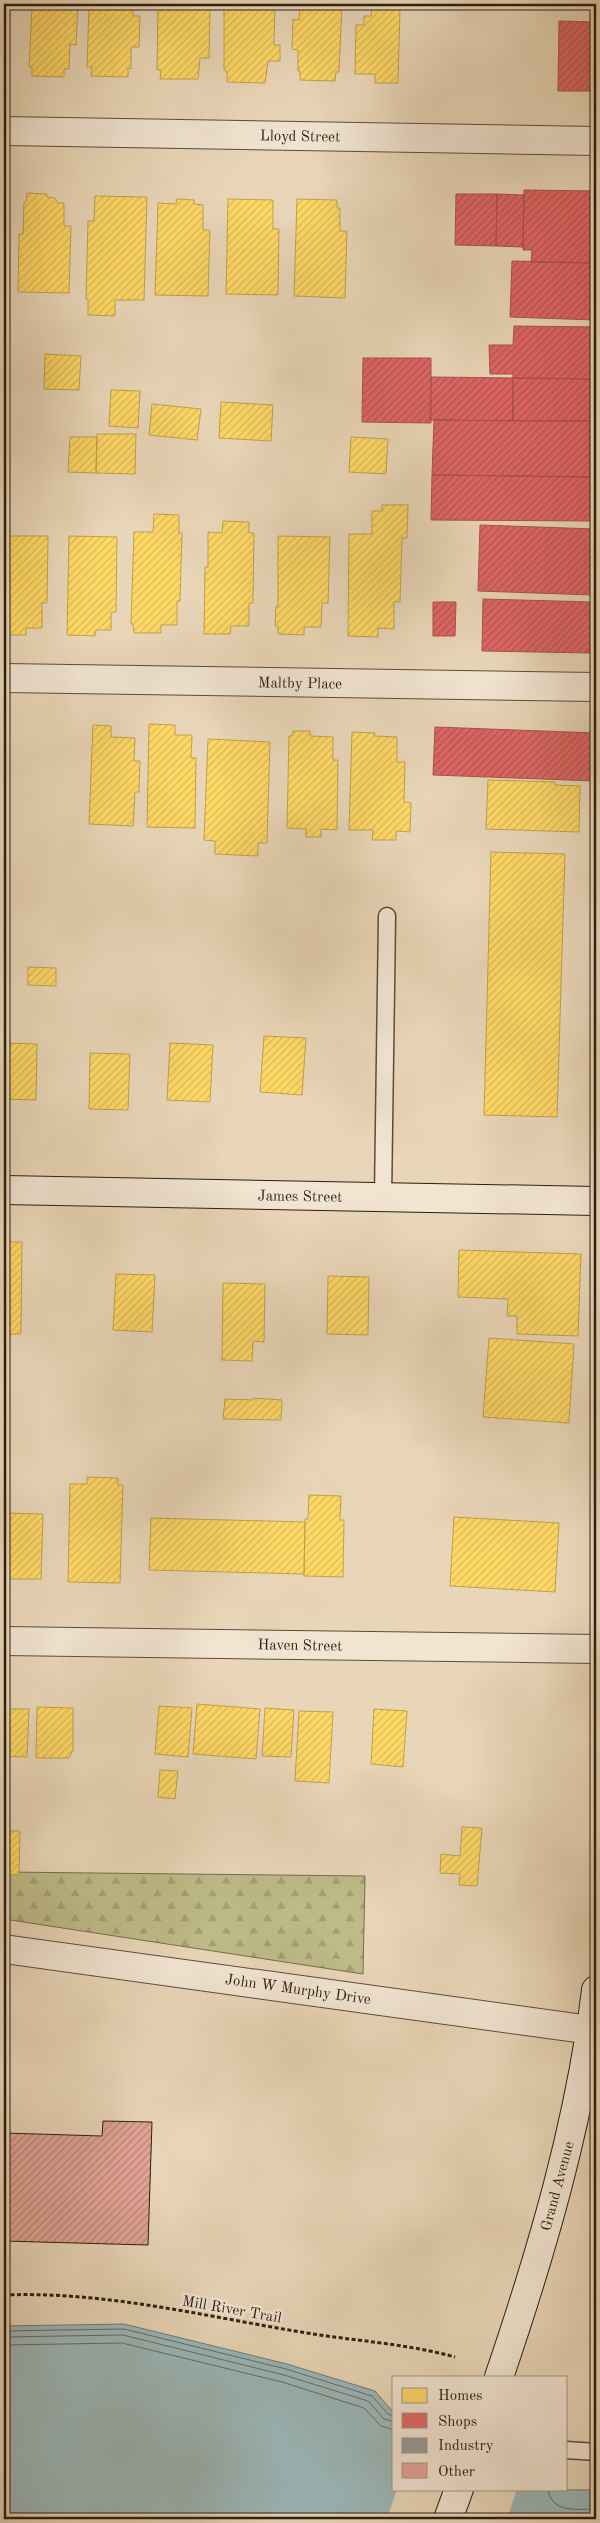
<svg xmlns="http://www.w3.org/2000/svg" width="600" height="2523" font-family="'Old Standard TT',serif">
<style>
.forest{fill:url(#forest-firs);stroke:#746e4d}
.water{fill:#9bb7b9;stroke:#6e7a76}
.pier{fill:#e9d6b8}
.homes{fill:url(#homes-hatch);stroke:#bfa14c}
.shops{fill:url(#shops-hatch);stroke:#a9514c}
.industry{fill:url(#industry-hatch);stroke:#787470}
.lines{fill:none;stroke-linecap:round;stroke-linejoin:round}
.shore{stroke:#626b65;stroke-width:1}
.building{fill:url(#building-hatch);stroke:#2a1f11}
.lane-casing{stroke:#5a4d3b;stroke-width:19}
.street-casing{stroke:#5a4d3b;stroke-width:30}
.secondary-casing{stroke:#2a1f11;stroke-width:30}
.path{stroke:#2a1f11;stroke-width:3;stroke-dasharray:4 2.5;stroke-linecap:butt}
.lane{stroke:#f1e4d1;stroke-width:16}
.street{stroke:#f1e4d1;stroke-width:28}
.secondary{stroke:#f1e4d1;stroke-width:28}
.labels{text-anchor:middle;stroke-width:5;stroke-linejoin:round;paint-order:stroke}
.street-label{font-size:15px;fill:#2a1f11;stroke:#f1e4d1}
</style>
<defs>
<pattern id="forest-firs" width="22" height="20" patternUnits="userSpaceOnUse" patternTransform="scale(1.25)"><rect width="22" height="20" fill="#bebc89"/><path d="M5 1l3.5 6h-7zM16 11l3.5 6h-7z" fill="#a3a175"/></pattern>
<pattern id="homes-hatch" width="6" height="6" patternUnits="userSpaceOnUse" patternTransform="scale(1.25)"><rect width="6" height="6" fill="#ffd966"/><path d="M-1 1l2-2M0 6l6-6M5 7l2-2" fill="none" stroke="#dbba57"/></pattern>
<pattern id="shops-hatch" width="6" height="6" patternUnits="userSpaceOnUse" patternTransform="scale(1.25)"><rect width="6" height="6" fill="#e06666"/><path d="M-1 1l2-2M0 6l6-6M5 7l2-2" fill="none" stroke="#b65353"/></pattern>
<pattern id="industry-hatch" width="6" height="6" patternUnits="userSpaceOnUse" patternTransform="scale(1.25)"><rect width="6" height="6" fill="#999"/><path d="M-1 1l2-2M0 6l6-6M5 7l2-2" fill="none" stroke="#7d7c7b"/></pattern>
<pattern id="building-hatch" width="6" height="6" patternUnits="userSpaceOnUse" patternTransform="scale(1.25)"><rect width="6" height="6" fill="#e2a497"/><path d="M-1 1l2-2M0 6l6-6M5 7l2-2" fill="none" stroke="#b7857a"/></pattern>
</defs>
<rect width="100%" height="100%" fill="#e9d6b8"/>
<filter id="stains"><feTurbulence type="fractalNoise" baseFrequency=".004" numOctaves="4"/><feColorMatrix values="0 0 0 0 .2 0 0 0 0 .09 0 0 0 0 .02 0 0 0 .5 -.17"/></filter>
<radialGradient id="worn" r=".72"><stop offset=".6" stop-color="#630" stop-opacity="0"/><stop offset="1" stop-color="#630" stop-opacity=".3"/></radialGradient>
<path class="forest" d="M4,1872l361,4 -2,98 -359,-55z"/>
<path class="water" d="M124,2324l163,40 88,27 19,22v76l202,1v29h-592v-193z"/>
<path class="pier" d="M397,2489h120l-10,30h-120z"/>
<path class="homes" d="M32,4h46l-2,41 -6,-1 -1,25h-5v8l-32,-1v-9h-3z
M89,4h44v12h7l-1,31h-8v22l-3,-1v9l-37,-1 1,-9h-5z
M158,4h43v4h9l-1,50h-9l-2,21h-38l1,-9h-4z
M224,4h51l-1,41h6v16h-12l-3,22 -38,-1v-11l-3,-1z
M300,4h42l-3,68h-3l-1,9 -35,-1v-9h-2v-21l-6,-1 1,-30 6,1z
M372,8h28l-2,75h-23v-9h-20l1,-49h8v-9h7z
M27,193l20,1v3l8,1 3,5h6v23h7l-2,67 -51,-1 1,-58h4l1,-32h2z
M95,196l52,1 -3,103h-29v16l-27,-1v-16h-2l2,-78h6z
M177,199l17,1v4l9,1v25h7l-2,66 -53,-1 3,-92 18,1z
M228,199l45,1v29h6l-1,66 -52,-1z
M297,199l40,1v8h3v23h7l-2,67 -51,-2z
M45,354l36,2 -2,34 -35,-1z
M111,390l29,1 -2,37 -29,-2z
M221,402l52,3 -2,36 -52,-3z
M152,404l49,5 -4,31 -48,-5z
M97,434h39l-1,40 -39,-1z
M70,437h27l-1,36 -28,-1z
M351,437l37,2 -2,35 -37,-2z
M382,505h26l-1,33h-5l-2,64h-6v27l-16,-1v9l-30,-1 1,-102h23v-23h10z
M154,514l25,1v18h3l-2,68h-3v24h-16v8h-27l-1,-9h-2l3,-92h19z
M223,521l26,1v11h5l-1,70h-4v23h-18l-1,8h-26l1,-67h3v-35l14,1z
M4,536h44l-1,67h-5v25h-16v7h-22z
M69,536l48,1 -1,75h-5v18h-15l-1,6 -28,-1z
M278,536l52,1 -2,66h-6l-1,24h-17v8l-26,-1v-8h-3l1,-20 2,1z
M149,724l26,1v10h17l-1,23h5l-1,70 -48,-1z
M93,725l18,1v11l24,1 -1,23h6l-1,31h-4l-2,34 -44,-2z
M293,731h17v5l23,1v23h5l-1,70 -16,-1v8h-15v-8l-19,-1 2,-92h3z
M352,732l23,1 -1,3 23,1v25h8l-1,40 7,1 -1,29 -14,-1v9h-24l1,-10h-24z
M208,739l62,3 -3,101h-9v13l-43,-2v-13l-11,-1z
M4,758h4l-3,69h-1z
M488,780l67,2v3l25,1 -1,46 -93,-3z
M491,852l74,2 -8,263 -73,-2z
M28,967l28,1v18l-28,-1z
M264,1036l42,2 -4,57 -42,-3z
M4,1043l33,1 -1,56 -32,-1z
M170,1043l43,2 -3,57 -43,-2z
M90,1053l40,1 -2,56 -39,-1z
M4,1242h18l-1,92h-17z
M459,1250l122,4 -3,82 -61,-2v-18h-10l1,-17 -50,-2z
M116,1274l39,1 -3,57 -39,-2z
M328,1276l41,1 -1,58 -41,-1z
M223,1283l42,1 -1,58 -11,-1 -1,20 -30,-1z
M489,1338l85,6 -5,79 -86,-6z
M254,1398l28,2 -1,20 -58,-1 2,-20 29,1z
M87,1477l31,1v7h5l-3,98 -52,-1 2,-98h17z
M309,1495l32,1 -1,24h4l-1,57 -39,-1 1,-57h3z
M4,1513l39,1 -2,65h-37z
M454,1517l105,6 -4,69 -105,-6z
M151,1518l154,4 -1,52 -155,-4z
M197,1704l63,5 -4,50 -63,-5z
M159,1706l33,2 -4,49 -33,-3z
M37,1707l36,1v42l-4,8h-33z
M265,1708l29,2 -3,47 -29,-1z
M4,1709h25l-2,48 -23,-1z
M374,1709l33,2 -4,56 -32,-3z
M299,1711l34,1 -4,71 -34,-2z
M160,1770l18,1 -3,28 -17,-2z
M462,1827l20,1 -5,58 -18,-1 1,-11 -20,-1 1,-19 19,2z
M4,1831h16l-1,44 -15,-1z"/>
<path class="shops" d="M559,21l37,1v69h-38z
M524,190l72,1v72l-65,-1 1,-12h-9z
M456,194h41l-1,52 -41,-1z
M497,194l27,1 -1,52 -27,-1z
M512,261l84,2v57l-86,-3z
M514,326l82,1v52l-83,-1v-4h-23l-1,-29h24z
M363,358h68v65l-69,-1z
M431,377l82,1v43l-83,-1z
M513,378l83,1v42h-83z
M434,420l162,1v56l-164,-2z
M432,475l164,2v44l-165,-1z
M480,525l115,4 -2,66 -115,-4z
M483,599l109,3 -1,51 -109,-2z
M433,602h23l-1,34h-22z
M435,727l161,6v48l-163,-6z"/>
<path class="industry" d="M596,2290v143h-3z"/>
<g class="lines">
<path class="shore" d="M4,2331l120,-2 162,40 86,27 16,18 6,2
M4,2337l119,-2 161,40 84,26 16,18 10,3
M4,2345l118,-2 160,39 82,26 17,18 13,4
M548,2489c3,25 30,20 48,20"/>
</g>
<path class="building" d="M103,2121l49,1 -4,123 -144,-4v-108l98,3z"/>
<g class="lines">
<defs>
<path id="lane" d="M383,1197l4,-281
M566,2450l30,2"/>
<path id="street" d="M4,131l592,10
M4,678l592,9
M4,1641l592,8
M4,1949l587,81"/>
<path id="secondary" d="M4,1190l592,11
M499,2377c43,-126 81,-255 97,-387
M448,2519l11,-30"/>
</defs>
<use href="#lane" class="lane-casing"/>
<use href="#street" class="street-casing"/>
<use href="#secondary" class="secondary-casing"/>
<path class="path" d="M4,2295c100,-4 199,21 297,37 52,9 103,11 154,25"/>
<use href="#lane" class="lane"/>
<use href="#street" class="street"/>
<use href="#secondary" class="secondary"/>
</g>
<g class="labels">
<g class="street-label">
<text transform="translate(300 136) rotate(1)" y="5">Lloyd Street</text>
<text transform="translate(300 683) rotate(1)" y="5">Maltby Place</text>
<text transform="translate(300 1196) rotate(1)" y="5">James Street</text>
<text transform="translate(300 1645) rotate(1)" y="5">Haven Street</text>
<text transform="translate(298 1989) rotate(8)" y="5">John W Murphy Drive</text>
<text transform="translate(557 2186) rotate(-75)" y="5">Grand Avenue</text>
<text transform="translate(232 2309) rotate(10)" y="5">Mill River Trail</text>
</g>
</g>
<rect width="600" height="2523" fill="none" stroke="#e9d6b8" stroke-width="20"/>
<rect x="5" y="5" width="590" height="2513" fill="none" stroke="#2a1f11" stroke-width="2.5"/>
<rect x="10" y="10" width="580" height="2503" fill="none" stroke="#2a1f11"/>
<rect x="392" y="2376" width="175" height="115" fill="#f1e4d1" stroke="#a19584"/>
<rect x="402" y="2388" width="25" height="15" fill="#ffd966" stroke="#a19584"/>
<text x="438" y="2400" font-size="15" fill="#2a1f11">Homes</text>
<rect x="402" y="2413" width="25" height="15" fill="#e06666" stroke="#a19584"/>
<text x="438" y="2426" font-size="15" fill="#2a1f11">Shops</text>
<rect x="402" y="2438" width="25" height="15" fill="#999999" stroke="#a19584"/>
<text x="438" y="2450" font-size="15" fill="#2a1f11">Industry</text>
<rect x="402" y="2463" width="25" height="15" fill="#e2a497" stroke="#a19584"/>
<text x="438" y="2476" font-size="15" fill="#2a1f11">Other</text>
<rect width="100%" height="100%" filter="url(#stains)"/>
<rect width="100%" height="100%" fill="url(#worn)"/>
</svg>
